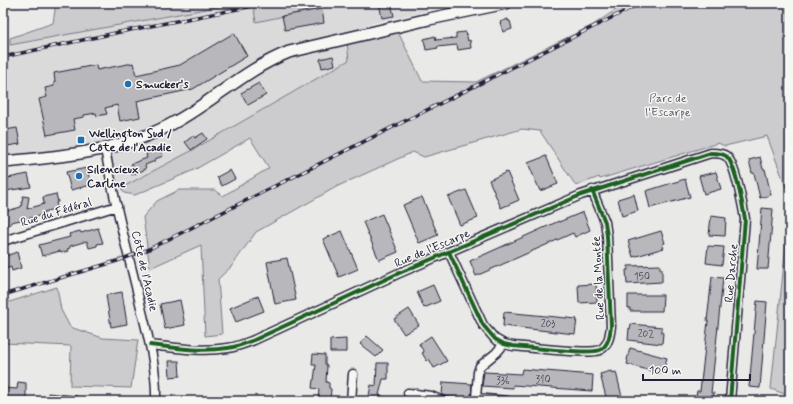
<svg xmlns="http://www.w3.org/2000/svg" width="793" height="404" font-family="Mynerve,sans-serif">
<style>
.built{fill:#dadada}
.green{fill:#ccccce;stroke:#777784}
.building{fill:#b8b8bc;stroke:#22223b}
.lines{fill:none;stroke-linecap:round;stroke-linejoin:round}
.minor-casing{stroke:#22223b;stroke-width:11}
.major-casing{stroke:#22223b;stroke-width:14}
.minor{stroke:#f6f6f2;stroke-width:8}
.major{stroke:#f6f6f2;stroke-width:11}
.rail-casing{stroke:#22223b;stroke-width:3.5}
.rail{stroke:#f6f6f2;stroke-width:2;stroke-dasharray:6;stroke-linecap:butt}
.cycleway-casing{stroke:#f6f6f2;stroke-width:6}
.cycleway{stroke:#1b5e20;stroke-width:4}
.poi-dot{fill:#1f6fb2;stroke:#f6f6f2;stroke-width:1.5}
.labels{text-anchor:middle;stroke-width:3;stroke-linejoin:round;paint-order:stroke}
.number-label{font-size:10px;fill:#48485b}
.poi-label{font-size:12px;font-weight:bold;fill:#22223b;stroke:#f6f6f2;text-anchor:start}
.park-label{font-size:12px;fill:#555567;stroke:#f6f6f2}
.street-label{font-size:12px;fill:#22223b;stroke:#f6f6f2}
</style>
<rect width="100%" height="100%" fill="#e9e9e7"/>
<filter id="ink" filterUnits="userSpaceOnUse"><feTurbulence type="fractalNoise" baseFrequency=".025" numOctaves="2"/><feDisplacementMap in="SourceGraphic" scale="8" xChannelSelector="R" yChannelSelector="G"/><feConvolveMatrix kernelMatrix="1 2 1 2 8 2 1 2 1" color-interpolation-filters="sRGB"/></filter>
<g filter="url(#ink)">
<path class="built" d="M239,3h186l3,8 -60,13 -21,17 2,19 -158,91 -77,41 -9,-44 -102,14v-116z"/>
<path class="green" d="M56,3h183l-229,42v-7l43,-15z
M253,3h92l-89,19z
M626,3h164v195l-23,-62 -42,10 -7,-3 -118,36 -1,-2 -23,9 -36,-55 -18,-2 -98,28 -11,-5 -75,34 -82,46 -25,35 -13,12 4,55 -17,2 -4,-91 -51,23 -7,-51 14,-16 22,-11h36l8,6 46,-28 -19,-30 -56,32 -59,25 -11,-2 -3,-5 70,-37 158,-91 -2,-19 50,-11 25,51 54,1 117,-57z
M790,204v192l-19,-7z
M57,287l4,23 9,17 33,11 35,2 -7,48 -61,-2 1,-40 -68,-3v-39z"/>
<path class="building" d="M379,3h12l3,13 -12,2z
M322,9l2,14 -39,7 -3,-14z
M508,19v2h2l2,8 -9,3 -3,-10z
M466,32l2,9 2,-1 1,8 -13,2 -1,-5 -20,2 1,1 -12,2 -2,-11 11,-3 1,4 20,-2v-5z
M234,33l13,23 -54,33 -56,12 3,16 -20,4 -3,-16 -12,3 2,6 -10,2 -1,-3 -12,2v2l-11,2 2,11 -28,5 -8,-36 8,-2 -2,-9 9,-2v-4h1l-1,-9 42,-8 1,5 36,-7 3,12 44,-10z
M333,56l2,9 -13,3 -2,-9z
M259,83l7,12 -18,10 -7,-12z
M17,128l3,16 -13,2 -2,-16z
M203,133l4,6 -16,11 -6,-8 8,-6 2,2z
M160,148l3,8 -8,3v2l-10,4 1,4 -14,6 -3,-7 4,-1 -2,-3 16,-6 -1,-4z
M546,156l12,28 -18,7 -12,-28z
M760,157l3,12h2l6,26 -11,3 -6,-25h-2l-3,-13z
M87,168l4,17 -20,5 -5,-18z
M230,170l5,9 -13,7 -5,-9z
M507,172l12,28 -18,8 -12,-28z
M716,172l5,17 -17,5 -5,-18z
M28,174l3,13 -26,4 -2,-12z
M685,179l5,18 -40,11 -4,-17z
M466,190l12,28 -18,7 -12,-28z
M56,194l2,8h-2l1,6 -13,4 1,2 -10,3 -24,5v2l-8,3v-15l18,-5 2,-11 6,1 -2,12 17,-5 -1,-7z
M634,194l4,17 -16,5 -4,-17z
M422,197l16,38 -19,8 -16,-38z
M762,208l11,1 -5,60h-11z
M583,212l7,18 -15,7 -2,-4 -97,43 -6,-15 89,-40v1z
M382,214l16,38 -19,8 -16,-38z
M711,216l15,2 -1,18 -16,-1z
M98,228l5,15 -6,1v2l-8,2 -2,-7 -17,5v2l-3,1 1,2 -7,2 -1,-2 -18,5 -3,-11 31,-8 -1,-3 11,-3 1,2z
M342,231l16,38 -19,8 -16,-38z
M661,231l4,12 -3,1 2,4 -31,9 -5,-16z
M708,246l16,1 -2,18 -16,-2z
M17,252l4,16 -9,3 -1,-4 -8,3v-13z
M287,258l9,42 -21,4 -8,-42z
M660,265v4h2v13l-35,2 -1,-14h2v-4z
M712,277l11,1 -12,115h3l-1,8h-18l2,-10h3l8,-70h-1z
M596,284l1,18 -18,1 -1,-18z
M433,285l7,16 -16,7 -7,-16z
M122,292l5,32 -16,3 -5,-32z
M628,295h35l-1,16h-32v-3h-2z
M258,296l6,15 -28,11 -6,-14z
M180,300l5,25 -20,4 -5,-25z
M757,301l10,1 -7,86 -11,-1z
M409,309l10,16 -15,9 -10,-15z
M504,312l73,7 -2,15 -72,-8z
M631,324l31,3v6h1l-1,11 -34,-4 1,-12 1,1z
M367,336l16,14 -7,7 -16,-13z
M431,336l16,25 -13,7 -5,-9 -2,2 -5,-8 2,-1 -5,-8z
M346,339v13h-16v-12z
M630,348l37,10 -4,13 -1,-1 -1,4 -34,-10 1,-3 -1,-1z
M313,354l12,1v9l2,1 -1,17 3,1v5l2,1 -1,12h-12l1,-12 -7,-1 1,-8h1l2,-15h-4z
M169,361h10l1,15 -10,1z
M377,363h11v16h-5l-4,16 4,1 -1,5h-14l3,-16 5,1z
M522,369l71,6 -1,16 -79,-6v3l-31,-2 2,-14 37,2z
M611,371l1,2 4,-1 7,29h-16l-7,-27z
M18,382l8,1v18h-23v-13l14,1z
M443,382l29,2 -1,15 -24,-2 -5,-2z
M48,393l29,3v5h-30z"/>
<g class="lines">
<defs>
<path id="minor" d="M105,148c8,51 22,101 34,151 8,34 18,67 17,102
M3,241l114,-35
M449,252l34,73 12,14 9,5 9,2c15,1 76,9 87,4 9,-5 10,-16 11,-24l-4,-90 -2,-14 -13,-32
M504,344l-8,9 -16,13 -2,6 -2,26 31,3
M150,345c26,3 52,7 78,3 9,-1 18,-5 26,-8l143,-66 184,-79 130,-42c5,0 11,0 15,3 9,6 17,51 19,63l-15,182
M408,393l23,3 12,5
M351,401l2,-27"/>
<path id="major" d="M3,162c58,-5 123,-11 174,-41 39,-22 69,-52 112,-69l140,-33 77,-16"/>
</defs>
<use href="#minor" class="minor-casing"/>
<use href="#major" class="major-casing"/>
<use href="#minor" class="minor"/>
<use href="#major" class="major"/>
<defs>
<path id="rail" d="M3,57l117,-25 149,-29
M3,295l114,-34 32,-12 492,-246"/>
</defs>
<use href="#rail" class="rail-casing"/>
<use href="#rail" class="rail"/>
<defs>
<path id="cycleway" d="M449,252l34,73 12,14 9,5 9,2c15,1 76,9 87,4 9,-5 10,-16 11,-24l-4,-90 -2,-14 -13,-32
M150,345c26,3 52,7 78,3 9,-1 18,-5 26,-8l143,-66 184,-79 130,-42c5,0 11,0 15,3 9,6 17,51 19,63l-15,182"/>
</defs>
<use href="#cycleway" class="cycleway-casing"/>
<use href="#cycleway" class="cycleway"/>
</g>
</g>
<g class="poi-dot">
<circle cx="128" cy="84" r="4"/>
<rect x="77" y="136" width="8" height="8" rx="2"/>
<circle cx="79" cy="176" r="4"/>
</g>
<g class="labels">
<g class="number-label">
<text x="642" y="280">150</text>
<text x="548" y="327">203</text>
<text x="646" y="337">202</text>
<text x="543" y="383">310</text>
<text x="503" y="384">336</text>
</g>
<g class="poi-label">
<text x="136" y="88">Smucker's</text>
<text x="89" y="137">Wellington Sud /<tspan x="89" dy="14">Côte de l'Acadie</tspan></text>
<text x="87" y="173">Silencieux<tspan x="87" dy="14">Carline</tspan></text>
</g>
<g class="park-label">
<text x="668" y="102">Parc de<tspan x="668" dy="14">l'Escarpe</tspan></text>
</g>
<g class="street-label">
<text transform="translate(56 212) rotate(-17)" y="4">Rue du Fédéral</text>
<text transform="translate(432 248) rotate(-23)" y="4">Rue de l'Escarpe</text>
<text transform="translate(145 271) rotate(77)" y="4">Côte de l'Acadie</text>
<text transform="translate(731 273) rotate(-85)" y="4">Rue Darche</text>
<text transform="translate(598 278) rotate(-93)" y="4">Rue de la Montée</text>
</g>
</g>
<rect width="793" height="404" fill="none" stroke="#f6f6f2" stroke-width="16"/>
<rect x="8" y="8" width="777" height="388" fill="none" stroke="#22223b" stroke-width="1.5" filter="url(#ink)"/>
<path d="M643 374v6h107v-6" fill="none" stroke="#22223b" stroke-width="2"/>
<text x="649" y="374" font-size="12" fill="#22223b" stroke="#f6f6f2" stroke-width="3" paint-order="stroke">100 m</text>
</svg>
